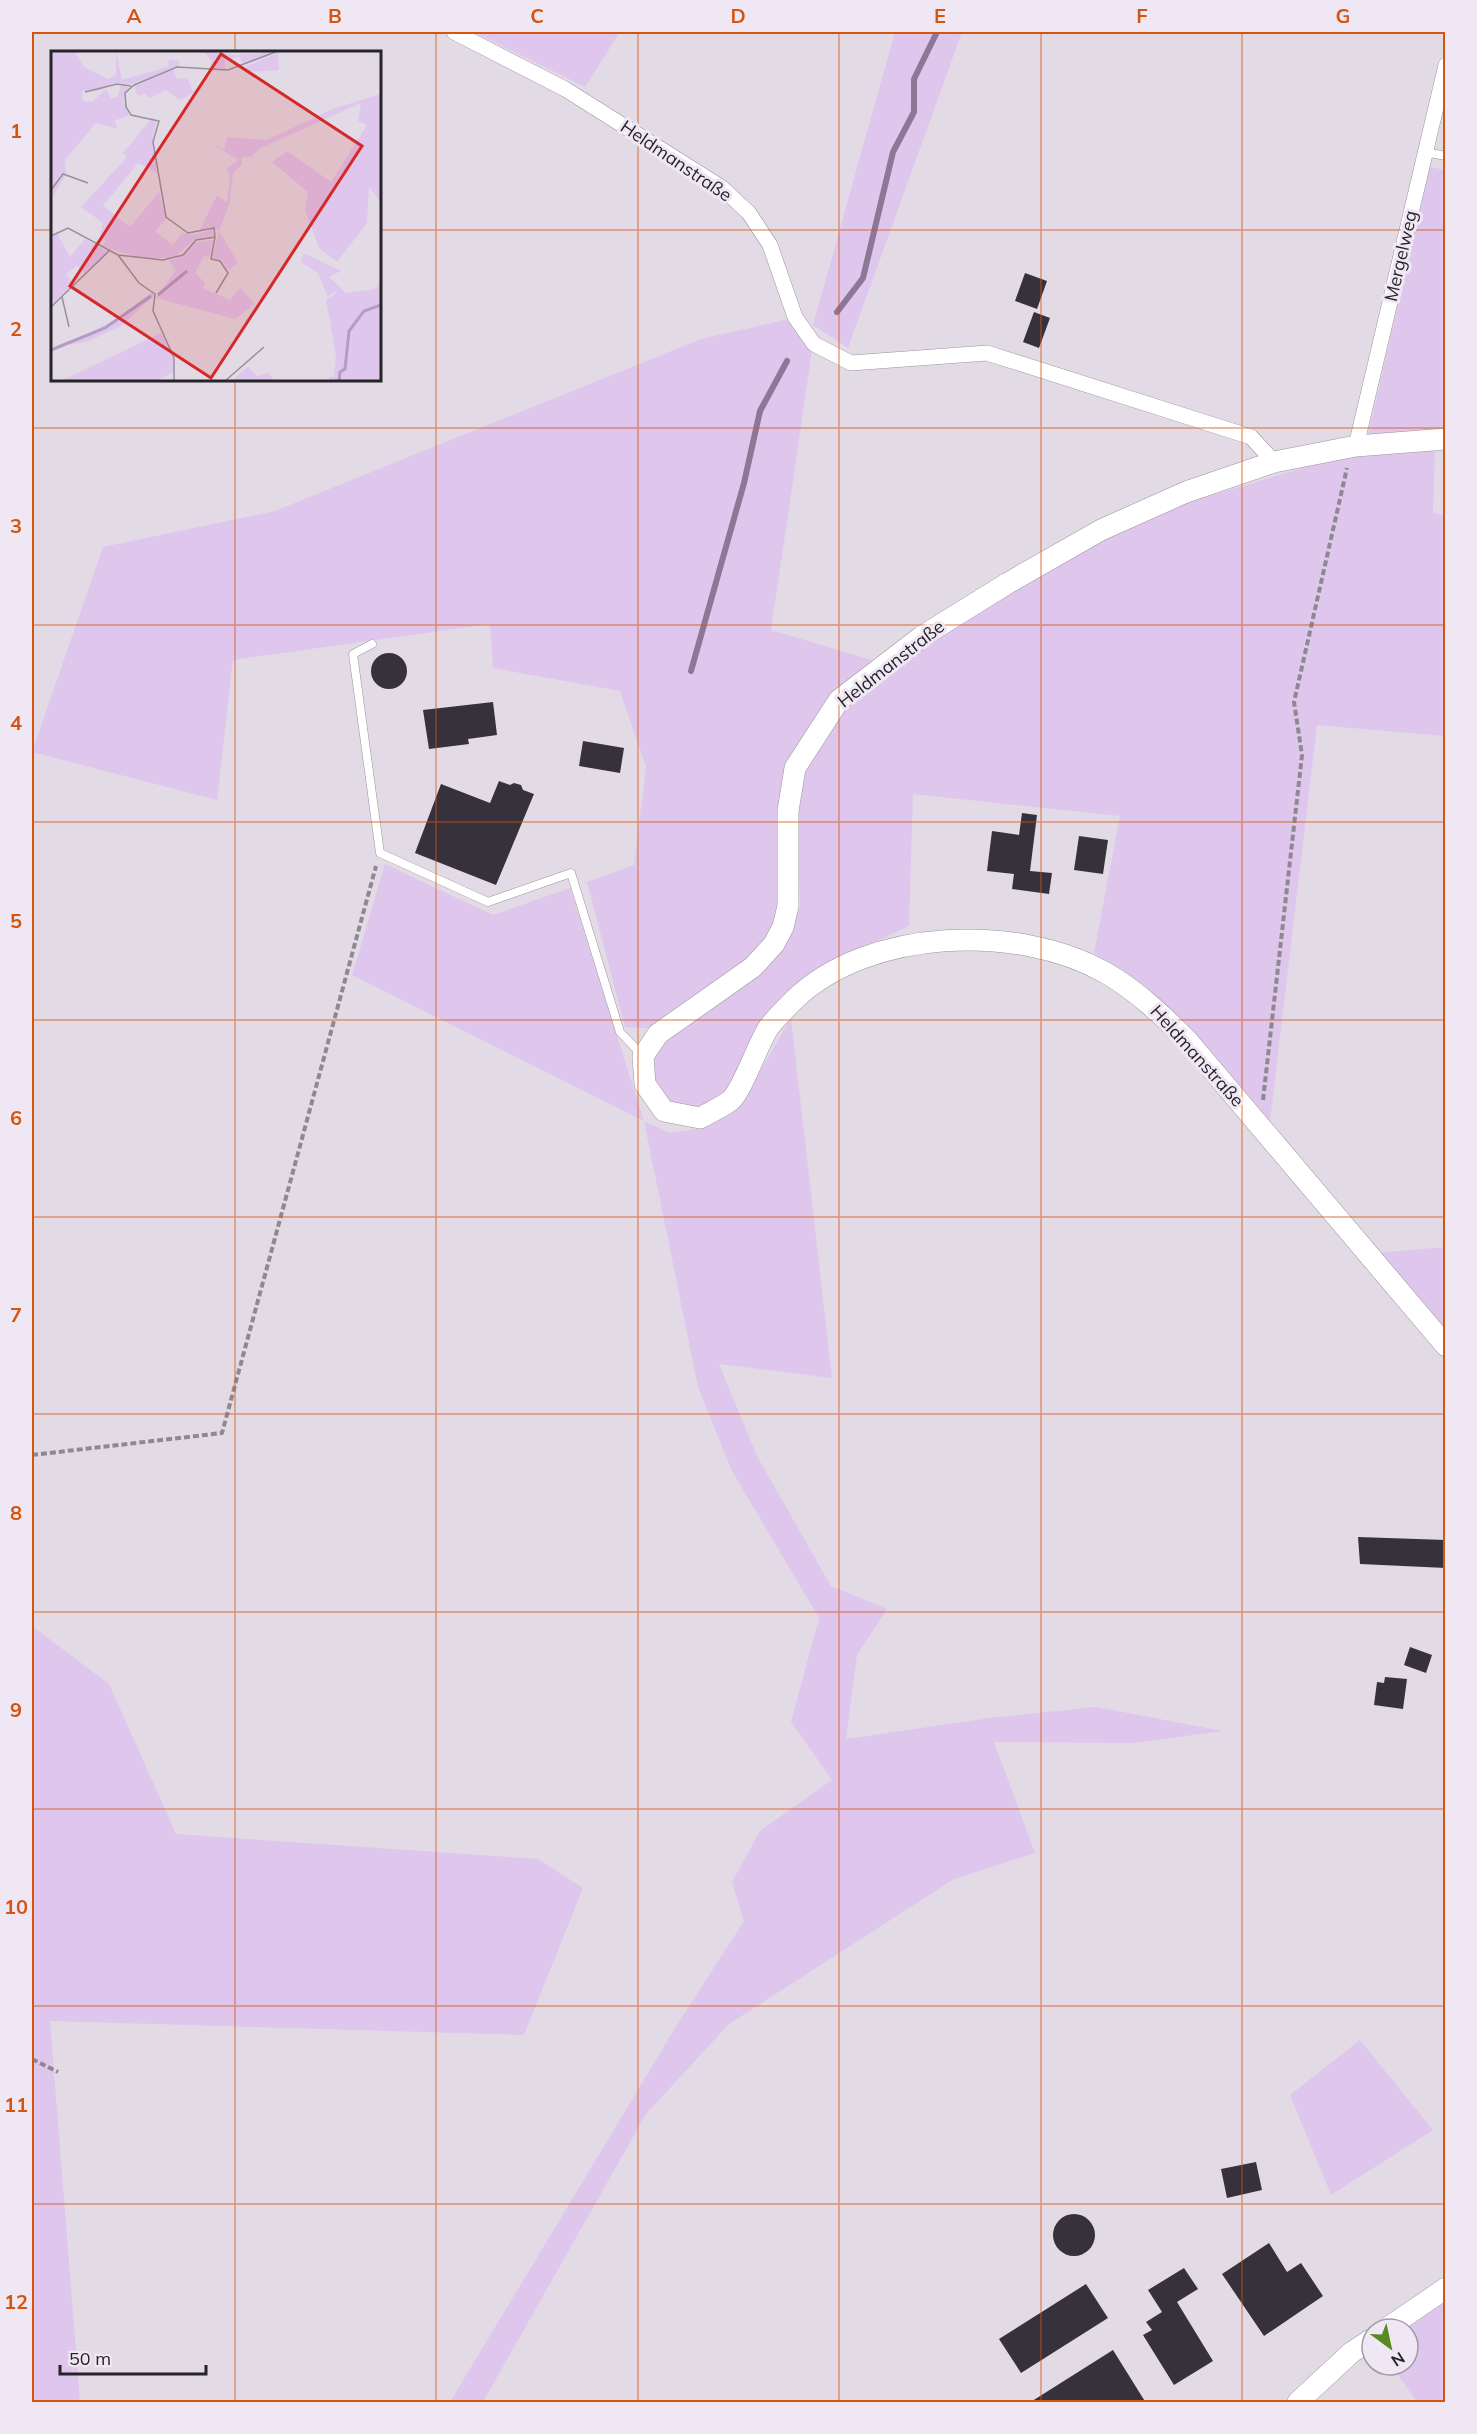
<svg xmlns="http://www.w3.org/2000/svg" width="1477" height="2434" font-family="Mulish,sans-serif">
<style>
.green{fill:#dec6ed}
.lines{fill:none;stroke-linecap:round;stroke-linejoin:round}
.stream{stroke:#8a7896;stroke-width:6}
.building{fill:#36313a}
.lane-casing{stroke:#9a939e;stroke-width:9}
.street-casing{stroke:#9a939e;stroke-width:16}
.secondary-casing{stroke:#9a939e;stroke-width:22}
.path{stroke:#8e8891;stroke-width:4;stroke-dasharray:6 3;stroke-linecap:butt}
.lane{stroke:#fff;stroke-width:8}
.street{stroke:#fff;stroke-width:15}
.secondary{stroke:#fff;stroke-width:21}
.grid{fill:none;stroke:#d5540f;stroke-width:1.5;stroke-opacity:0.55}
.labels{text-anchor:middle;stroke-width:6;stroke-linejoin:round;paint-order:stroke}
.street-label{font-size:18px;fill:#272429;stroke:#efe8f4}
.inset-river{fill:none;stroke:#b59cc5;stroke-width:3}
.inset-road{fill:none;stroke:#97929a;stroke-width:1.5}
.view{fill:#d62828;fill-opacity:0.15;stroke:#d62828;stroke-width:3}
.inset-edge{fill:none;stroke:#272429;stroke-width:3}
.neatline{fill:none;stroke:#d5540f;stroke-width:2}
.grid-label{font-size:20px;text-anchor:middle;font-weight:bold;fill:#d5540f}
</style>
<rect width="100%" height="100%" fill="#e2dbe6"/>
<path class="green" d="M474,32h146l-35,55z
M895,32h67l-114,316 -35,-23z
M1430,167l15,3v260l-77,5z
M789,319l23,32 -41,279 101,30 -44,39 -41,67 -5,141 -16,32 -18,21 -100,68 -23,-1 -38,-145 47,-17 12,-98 -26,-76 -127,-23 -3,-44 -257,36 -16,140 -185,-48 71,-205 172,-36 426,-172z
M1435,450l-2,63 13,3 -1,220 -128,-11 -47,396 -78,-92 -68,-56 -30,-20 26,-137 -207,-22 -4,132 -96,45 -25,23 -62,98 -27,16 -28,-4 -17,-23v-23l13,-21 114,-86 19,-43 -3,-95 7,-42 42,-65 79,-63 182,-105 82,-36 144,-43z
M385,864l108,51 77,-27 74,233 26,12 34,-5 36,-22 51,-88 41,360 -113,-14 38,92 74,130 56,23 -30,46 -11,84 144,-21 106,-11 127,24 -89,12 -140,-1 41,111 -81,26 -225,145 -83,90 -163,288h-33l227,-377 67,-104 -12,-39 28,-51 72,-51 -41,-58 28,-104 -87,-147 -34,-84 -54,-266 -292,-146z
M1445,1247v84l-68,-78z
M32,1626l77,58 67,150 362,25 45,29 -59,147 -474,-14 30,381h-48z
M1360,2040l73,90 -102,65 -41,-100z
M1445,2298v104h-28l-26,-37h17v-36h-8z"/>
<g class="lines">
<path class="stream" d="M837,312l26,-34 30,-126 21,-40v-33l23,-47
M691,671l53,-188 16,-72 27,-50"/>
</g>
<path class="building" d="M1025,273l22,8 -10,28 -22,-8z
M1034,312l16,6 -11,30 -16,-6z
M371 671a18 18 0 1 1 36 0a18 18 0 1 1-36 0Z
M493,702l4,33 -29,4 1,5 -40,5 -6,-39z
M583,741l41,7 -4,25 -41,-7z
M499,781l11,4 4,-2 7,2 2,5 11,4 -38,91 -81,-32 26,-69 49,19z
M1022,813l15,2 -7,56 22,2 -3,21 -37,-5 2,-15 -27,-3 5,-40 27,4z
M1079,836l29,4 -5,34 -29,-4z
M1358,1537l88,3v28l-86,-4z
M1410,1647l22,8 -6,18 -22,-8z
M1385,1677l22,2 -4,30 -29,-4 3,-23 7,1z
M1256,2162l6,28 -35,8 -6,-29z
M1053 2235a21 21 0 1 1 42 0a21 21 0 1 1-42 0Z
M1269,2243l18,29 14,-9 22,33 -59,40 -42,-62z
M1184,2268l14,21 -21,13 36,59 -39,24 -31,-50 9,-5 -6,-8 16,-10 -14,-22z
M1086,2284l22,34 -87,55 -22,-34z
M1113,2350l33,53h-117z"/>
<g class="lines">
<defs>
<path id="lane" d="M1425,152l21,4
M372,644l-19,10 27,199 108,49 83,-29 49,159 22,23"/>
<path id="street" d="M454,32l111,57 156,98 28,26 21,32 25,72 19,27 37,19 136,-10 264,84 23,25
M1356,446l90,-381"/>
<path id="secondary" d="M1446,439l-90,7 -82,16 -88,30 -85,38 -93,53 -87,54 -82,63 -44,68 -7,43v95l-5,21 -9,17 -21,23 -95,67 -15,22 2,28 19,27 36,7c10,-6 23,-11 31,-18 12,-11 27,-57 38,-73 7,-9 17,-19 25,-27 74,-72 224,-77 312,-27 31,18 56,42 81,67l259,306
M1386,2329l60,-41
M1298,2402l54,-50 20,-13"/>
</defs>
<use href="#lane" class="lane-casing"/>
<use href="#street" class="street-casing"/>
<use href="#secondary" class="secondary-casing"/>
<path class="path" d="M1263,1100l39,-345 -8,-53 53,-234
M32,1455l190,-22 154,-567
M32,2059l26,13"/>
<use href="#lane" class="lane"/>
<use href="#street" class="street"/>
<use href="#secondary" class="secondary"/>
</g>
<path class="grid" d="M235,32v20M436,32v2370M638,32v2370M839,32v2370M1041,32v2370M1242,32v2370M32,230h20M380,230h1066M235,380v2022M32,428h1414M32,625h1414M32,822h1414M32,1020h1414M32,1217h1414M32,1414h1414M32,1612h1414M32,1809h1414M32,2006h1414M32,2204h1414"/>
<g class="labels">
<g class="street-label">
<text transform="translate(676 161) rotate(34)" y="6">Heldmanstraße</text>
<text transform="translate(1401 256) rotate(-77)" y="6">Mergelweg</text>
<text transform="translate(891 664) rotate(-38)" y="6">Heldmanstraße</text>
<text transform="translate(1197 1056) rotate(48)" y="6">Heldmanstraße</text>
</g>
</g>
<g transform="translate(51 51)">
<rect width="330" height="330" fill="#e2dbe6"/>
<path d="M0,0h23l10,16 24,12 8,-4v-24l6,29 46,-13 1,-7 11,1 -2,5 -47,18 -16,-1 -16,8h-17l1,10 9,1 14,-13 5,10 7,-3 3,-11 8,2 -6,14 6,14 -15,6 4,8 -22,-6 -31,37 1,14 -15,25zM152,0l34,4 38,-4 -32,14 -3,-8 -15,3v9h-16l3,-8zM227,2l1,17 -33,2 1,-6zM122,18l4,10 10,-1 7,15 -14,7 -14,-10 -17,8 -4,-5 -7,3 -4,-10zM330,43v109l-12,-16 -2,36 -30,39 -18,-14 -14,-38 3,-18 -36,-30 15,-11 44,31 36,-57 -9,-4 3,-18 -102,46 -7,7 -10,1v8l-9,8 -3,29 -11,29 19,32 -10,8 -7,-11 -9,-2 7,-27 -10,-4 -10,5 18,-37 10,8 3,-28 -4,-6 12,-9 -36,-23 22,13 3,-13 40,3 68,-32zM101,67l5,2 -4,16 4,37 -19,-10 -35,43 27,21 29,-35 7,27 -11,12 18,14 9,-12 12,2 19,-6 1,7 -19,3 -21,19h-35l-37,-12 4,-6 -6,-6 3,-11 -22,-16 46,-50 -4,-4zM6,182l13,24 15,-18 23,13 -23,21 -8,-7 -11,8 8,10 -20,18 -3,-4v-61zM162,189l-3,17 -6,-1 -9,17 10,10 -2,5 27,12 10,-12 15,16 -20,15 -79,-21 20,-28 -7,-9 14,-5 10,-13zM252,202l38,18 -12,6 17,16 29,-4 6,-9v101h-52l1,-5 4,1 2,-21 -10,-56 9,-6v-3l-7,6 -10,-24 -17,-11zM101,241l2,4 -32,29 -33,16 -21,4 50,-27zM110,282l12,25v14l-17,9h-95zM197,316l9,9 11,-3 7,8h-44z" fill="#dec6ed"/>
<path class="inset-river" d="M107,244l29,-24M0,299l54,-22 46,-32M288,330l1,-9 5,-3 4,-38 15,-20 17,-6"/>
<path class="inset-road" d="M34,41l32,-8 14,2M0,139l12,-16 25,9M0,185l17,-8 50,27 45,5 20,-5 13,-15 19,-3 -1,-9 -26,5 -22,-16 -13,-75 6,-21 -28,-6 -5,-8 -1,-14 9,-8 43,-18 51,3 50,-19M164,186l-4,22 9,2 8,12 -12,20M67,204l21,28 16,11 -2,17 21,47v23M11,246l7,30M0,256l58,-56M174,330l39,-34"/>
<path class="view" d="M170,3l141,92 -151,232 -141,-92z"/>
<rect width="330" height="330" class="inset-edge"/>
</g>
<rect width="1477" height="2434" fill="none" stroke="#efe8f4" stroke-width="66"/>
<g transform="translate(1390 2347) rotate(147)"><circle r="28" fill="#efe8f4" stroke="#9f9aa3" stroke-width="1.5"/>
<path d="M0-4.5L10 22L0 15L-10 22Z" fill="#578a22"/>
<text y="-9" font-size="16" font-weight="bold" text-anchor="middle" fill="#272429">N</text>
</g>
<path d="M60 2365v9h146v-9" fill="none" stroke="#272429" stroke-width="3"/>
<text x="69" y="2365" font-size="18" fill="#272429" stroke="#efe8f4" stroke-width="4.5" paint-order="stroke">50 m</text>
<rect x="33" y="33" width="1411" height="2368" class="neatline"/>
<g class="grid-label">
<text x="134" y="23">A</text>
<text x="335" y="23">B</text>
<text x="537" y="23">C</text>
<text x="738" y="23">D</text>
<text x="940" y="23">E</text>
<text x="1142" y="23">F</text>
<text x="1343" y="23">G</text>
<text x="16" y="138">1</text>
<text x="16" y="336">2</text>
<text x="16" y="533">3</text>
<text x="16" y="730">4</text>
<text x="16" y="928">5</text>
<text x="16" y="1125">6</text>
<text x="16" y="1322">7</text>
<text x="16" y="1520">8</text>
<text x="16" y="1717">9</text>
<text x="16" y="1914">10</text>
<text x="16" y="2112">11</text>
<text x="16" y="2309">12</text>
</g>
</svg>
